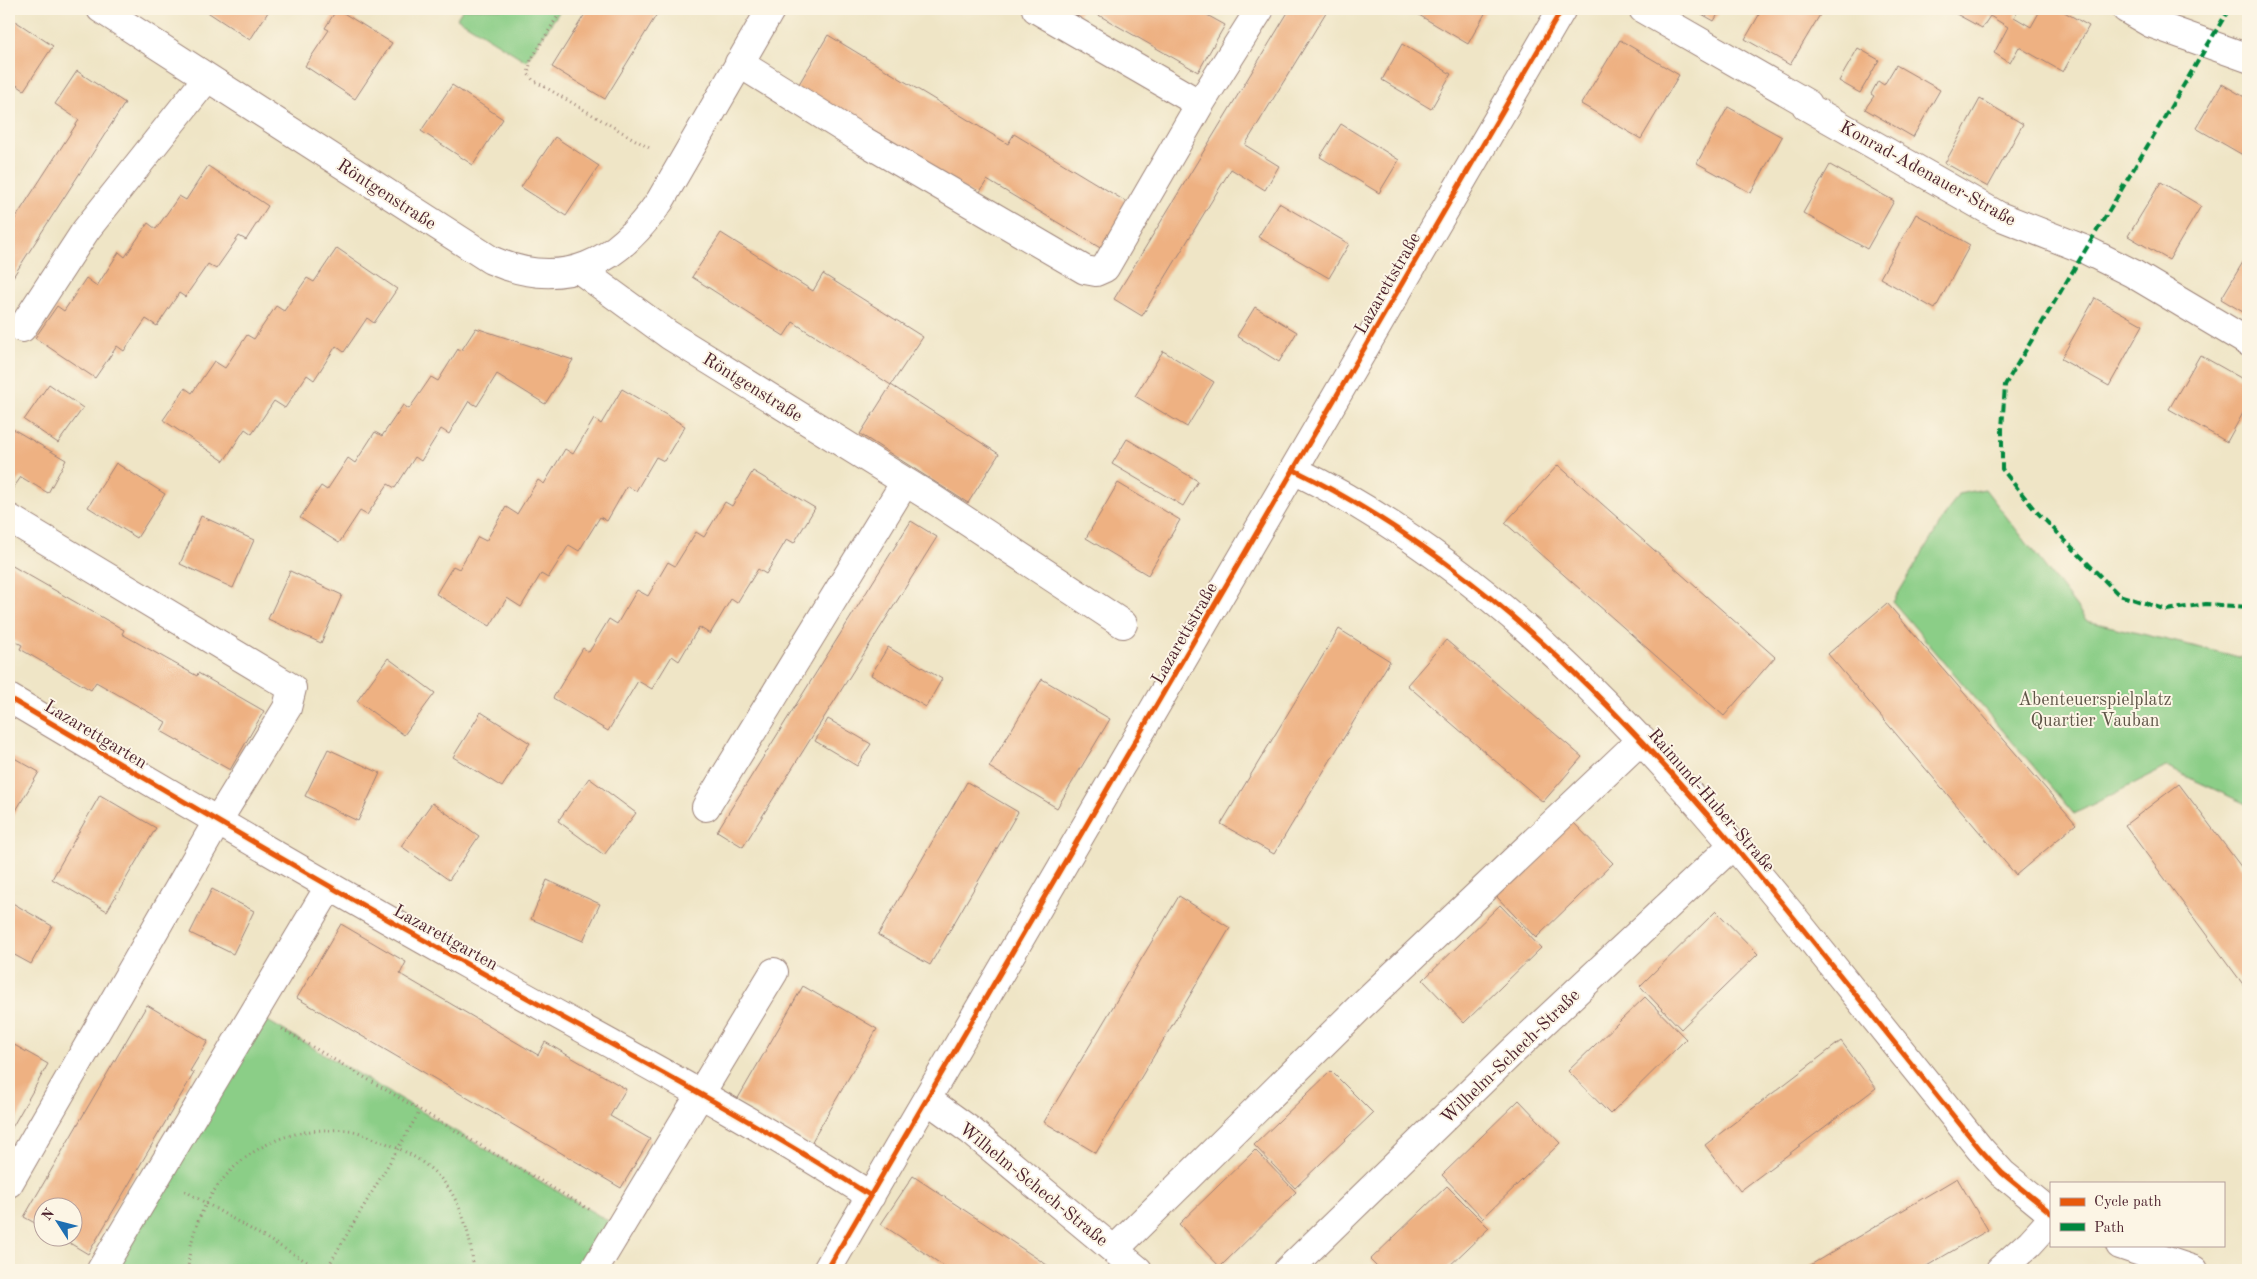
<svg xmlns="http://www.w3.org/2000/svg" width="2257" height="1279" font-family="'Old Standard TT',serif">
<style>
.green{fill:#8bce87;stroke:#6a7659}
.building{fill:#eeb182}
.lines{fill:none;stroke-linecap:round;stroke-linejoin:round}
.minor-casing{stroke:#9c8278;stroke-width:30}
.path{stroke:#9c8278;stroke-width:3;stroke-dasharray:1 4;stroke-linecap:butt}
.minor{stroke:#fff;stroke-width:28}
.quiet{stroke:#00873e;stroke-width:4;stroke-dasharray:8 4;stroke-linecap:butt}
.cycleway-casing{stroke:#fcf5e5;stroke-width:8}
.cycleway{stroke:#e8590c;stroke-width:5}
.labels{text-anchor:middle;stroke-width:4;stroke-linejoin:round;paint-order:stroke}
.street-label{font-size:18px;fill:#4a1f2b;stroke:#fcf5e5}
.park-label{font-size:18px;fill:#5e5447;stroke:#fcf5e5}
</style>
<rect width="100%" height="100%" fill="#fcf5e5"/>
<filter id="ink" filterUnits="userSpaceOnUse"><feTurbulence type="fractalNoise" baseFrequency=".02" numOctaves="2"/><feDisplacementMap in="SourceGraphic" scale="10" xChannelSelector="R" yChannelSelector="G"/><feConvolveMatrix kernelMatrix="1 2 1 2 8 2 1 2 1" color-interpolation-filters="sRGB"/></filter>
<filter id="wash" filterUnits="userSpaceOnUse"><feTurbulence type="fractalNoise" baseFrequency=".0096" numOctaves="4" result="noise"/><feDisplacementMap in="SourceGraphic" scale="20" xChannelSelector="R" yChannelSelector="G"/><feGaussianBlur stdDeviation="1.12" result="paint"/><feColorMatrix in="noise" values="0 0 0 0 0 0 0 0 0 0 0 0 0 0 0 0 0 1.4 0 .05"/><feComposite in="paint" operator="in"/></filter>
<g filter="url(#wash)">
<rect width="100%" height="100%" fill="#efe5c6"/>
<path class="green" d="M463,9h98l-35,52 -69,-43z
M1985,489l102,132 161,38v146l-82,-38 -92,47 -181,-212 65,-108z
M254,1013l366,215 -26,42h-494z"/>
<g id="blocks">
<path class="building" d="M203,9h67l-20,31z
M337,9l55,34 -37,56 -50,-33 24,-36 -4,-2z
M588,9h72l-55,90 -53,-32z
M1065,9h17l-4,7z
M1088,9h108l29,16 -27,47z
M1290,9h38l-83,136 34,21 -14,24 -34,-21 -89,147 -28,-17z
M1423,9h62l2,1 -19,34 -49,-29z
M1693,9h28l-7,12z
M1749,9h64l8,4 -31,52 -45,-26 14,-24z
M1950,9h69l-5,8 17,10 10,-18h18l30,17 -26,46 -44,-25 -9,16 -16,-10 14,-26 -18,-11 -8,12 -33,-18z
M9,17l44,29 -29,44 -15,-10z
M828,35l180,109 6,-10 116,70 -28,45 -115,-69 -10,17 -181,-108z
M1620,40l59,35 -38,64 -60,-35z
M1402,44l49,30 -20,35 -49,-29z
M1858,48l21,12 -19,33 -21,-12z
M1896,65l44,25 -27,47 -48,-28 9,-13 -3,-2 7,-13 6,4z
M77,71l48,32 -116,180v-55l70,-108 -24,-16z
M2222,84l26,15v59l-52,-30z
M452,85l51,34 -30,46 -52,-34z
M1980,99l43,25 -35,63 -43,-24z
M1728,107l54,30 -31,56 -54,-30z
M1341,124l58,36 -20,33 -59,-36z
M555,137l44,29 -33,50 -45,-29z
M1830,165l64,36 -27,48 -64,-36z
M208,166l60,40 -22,34 -7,-4 -23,33 -8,-5 -23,33 -6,-4 -22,33 -11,-7 -22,32 -7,-5 -22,32 -60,-40 22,-32 7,5 22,-33 11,8 22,-34 6,5 23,-34 8,6 23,-33 7,4z
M2161,182l40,24 -32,54 -41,-24z
M1279,203l70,41 -20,34 -71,-41z
M1916,214l54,31 -35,64 -55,-31z
M721,233l92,58 10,-17 100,63 -32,48 -98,-63 -9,14 -92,-59z
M337,248l60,41 -23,34 -7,-5 -23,34 -8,-6 -22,34 -7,-5 -22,33 -11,-7 -22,33 -7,-5 -21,32 -61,-41 22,-32 7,5 22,-32 11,7 22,-33 7,4 22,-33 8,5 23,-33 7,4z
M2246,257l2,1v57l-27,-16z
M2095,298l48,27 -34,61 -48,-27z
M1255,307l42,25 -18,30 -42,-26z
M476,328l97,32 -28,44 -48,-30 -20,32 -8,-5 -20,33 -8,-5 -20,32 -6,-4 -20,31 -7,-4 -21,31 -7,-4 -21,32 -39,-25 21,-32 6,4 21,-32 7,5 20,-31 7,4 21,-31 6,4 22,-32 7,4 20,-32 3,2z
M1163,351l51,31 -27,45 -52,-31z
M2200,355l48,27v22l-21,38 -58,-33z
M49,384l34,24 -25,35 -34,-23z
M891,385l108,69 -31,49 -108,-69z
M622,389l63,37 -21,35 -8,-4 -20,34 -9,-5 -20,35 -7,-4 -21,34 -10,-6 -21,33 -7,-4 -20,33 -14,-9 -17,28 -54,-32 17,-28 6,3 19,-32 8,4 20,-34 11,7 21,-34 6,4 21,-35 8,5 21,-35 7,5z
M13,429l53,31 -18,33 -27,-16 -12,17v-58z
M1127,439l71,42 -15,25 -71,-42z
M116,463l49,31 -28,44 -49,-31z
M1558,465l217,192 -51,59 -219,-193z
M753,471l62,37 -21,35 -7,-4 -21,35 -8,-5 -21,34 -6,-4 -21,35 -11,-7 -20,34 -7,-5 -20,33 -14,-8 -30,50 -55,-33 30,-50 6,4 20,-33 8,5 20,-34 11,6 20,-34 7,4 21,-34 8,5 21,-35 7,4z
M1118,483l62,37 -32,55 -62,-37z
M201,516l53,24 -21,48 -53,-24z
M911,521l26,16 -194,310 -26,-16z
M9,564l115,66 -2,4 75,42 1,-3 66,38 -34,59 -69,-39 5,-9 -70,-40 -5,8 -71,-41 2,-4 -13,-7z
M290,571l52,24 -21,48 -53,-24z
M1887,603l189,221 -60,51 -188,-221z
M1339,629l51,32 -116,193 -53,-30z
M1446,640l136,117 -39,45 -136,-117z
M888,647l54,32 -16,28 -55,-32z
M388,658l47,35 -31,42 -47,-34z
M1042,679l68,40 -53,89 -68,-41z
M481,712l49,31 -28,44 -49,-30z
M828,719l43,25 -14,22 -42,-25z
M328,749l52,24 -22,48 -53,-25z
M9,755l30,17 -28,47 -2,-2z
M589,778l47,35 -32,42 -46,-34z
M967,782l51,30 -88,153 -52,-30z
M2179,784l69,92v115l-123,-166z
M100,795l56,33 -49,83 -55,-32z
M432,803l47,33 -30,44 -48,-34z
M1571,820l42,43 -77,75 -41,-43z
M547,880l53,24 -17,37 -52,-22z
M212,889l42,22 -21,43 -43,-21z
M1179,896l51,32 -134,225 -52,-31z
M9,901l43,25 -21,38 -22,-12z
M1500,905l41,43 -77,75 -41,-43z
M1716,911l42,43 -77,75 -41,-43z
M341,924l65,38 -6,12 138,81 7,-13 81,47 -16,27 40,23 -29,49 -324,-190z
M803,986l74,43 -66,114 -74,-43z
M1645,997l41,42 -76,75 -42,-43z
M147,1005l61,36 -18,30 4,2 -106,181 -30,-18h14v-30h-30v21l-18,-10z
M1841,1041l35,47 -136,103 -35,-46z
M9,1042l39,22 -39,69z
M1331,1071l42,42 -78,75 -41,-43z
M1519,1100l41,43 -77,75 -41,-43z
M1255,1150l41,42 -76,75 -41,-43z
M913,1176l137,91 -1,3h-99l-69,-46z
M1957,1178l31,52 -68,40h-118z
M1447,1186l42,42 -44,42h-65l-10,-10z"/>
</g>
</g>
<g filter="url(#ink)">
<use href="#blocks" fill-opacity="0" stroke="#9c8278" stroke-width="1"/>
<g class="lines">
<defs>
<path id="minor" d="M101,9l390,251c74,32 126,3 169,-59l111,-192
M1036,9l164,95
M1643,9l165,95 -2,2 193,110 87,34 46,23 116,69
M2126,9l24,14 98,35
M739,63l125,78 221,129 11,2 9,-4 95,-164 60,-95
M580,270l89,65 261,162 193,127
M22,328l64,-98 121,-152
M1294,470c203,99 355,271 496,443 63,78 126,157 190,236l22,24 49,40
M9,518l283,170 -5,20 -70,114 -208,361
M9,698c153,91 307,182 463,269 133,75 270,146 399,229
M706,807l199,-325
M928,1100l43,31 167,139
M2120,1245l74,25
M1114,1250l247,-244 281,-267
M101,1270l228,-383
M594,1270l180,-298
M827,1270l735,-1261
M1288,1270l224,-218 222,-208
M2000,1270l30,-27 21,-23"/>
</defs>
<use href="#minor" class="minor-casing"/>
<path class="path" d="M562,9l-31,51 -3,14 5,6 118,69
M282,1029l310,182
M185,1191l136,79
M188,1270c3,-75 60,-138 137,-140 7,0 16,-1 23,0 10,1 22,7 32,11 29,10 59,28 74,56 13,24 17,47 20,73
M326,1270l94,-159"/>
<use href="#minor" class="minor"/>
<path class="quiet" d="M2229,9l-224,376 -3,44v40l32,40 85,86 48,15 39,-6 42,3"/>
<defs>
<path id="cycleway" d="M1294,470c203,99 355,271 496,443 63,78 126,157 190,236l22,24 49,40
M9,698c153,91 307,182 463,269 133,75 270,146 399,229
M827,1270l735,-1261"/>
</defs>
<use href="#cycleway" class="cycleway-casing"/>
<use href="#cycleway" class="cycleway"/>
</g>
</g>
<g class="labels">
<g class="street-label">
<text transform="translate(1928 173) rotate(29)" y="6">Konrad-Adenauer-Straße</text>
<text transform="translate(387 194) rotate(33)" y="6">Röntgenstraße</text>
<text transform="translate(1387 283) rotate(-60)" y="6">Lazarettstraße</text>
<text transform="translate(753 387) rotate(32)" y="6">Röntgenstraße</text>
<text transform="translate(1184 633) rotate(-60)" y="6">Lazarettstraße</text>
<text transform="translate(96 734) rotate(31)" y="6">Lazarettgarten</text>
<text transform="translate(1712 800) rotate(49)" y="6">Raimund-Huber-Straße</text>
<text transform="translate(446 937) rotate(29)" y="6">Lazarettgarten</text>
<text transform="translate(1510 1056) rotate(-44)" y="6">Wilhelm-Schech-Straße</text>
<text transform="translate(1034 1184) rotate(39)" y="6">Wilhelm-Schech-Straße</text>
</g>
<g class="park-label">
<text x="2095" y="705">Abenteuerspielplatz<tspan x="2095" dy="21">Quartier Vauban</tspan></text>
</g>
</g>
<rect width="2257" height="1279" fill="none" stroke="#fcf5e5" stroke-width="30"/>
<rect x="2050" y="1182" width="175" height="65" fill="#fcf5e5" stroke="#b59f9b"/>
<rect x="2060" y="1198" width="25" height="8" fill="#e8590c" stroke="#b59f9b"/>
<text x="2094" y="1206" font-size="15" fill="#4a1f2b">Cycle path</text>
<rect x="2060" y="1223" width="25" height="8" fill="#00873e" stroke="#b59f9b"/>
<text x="2094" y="1232" font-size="15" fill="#4a1f2b">Path</text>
<g transform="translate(58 1222) rotate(306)"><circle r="24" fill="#fcf5e5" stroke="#b59f9b"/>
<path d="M0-4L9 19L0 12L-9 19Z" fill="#1f6fb2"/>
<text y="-8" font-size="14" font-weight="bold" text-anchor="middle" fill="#4a1f2b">N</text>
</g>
</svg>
